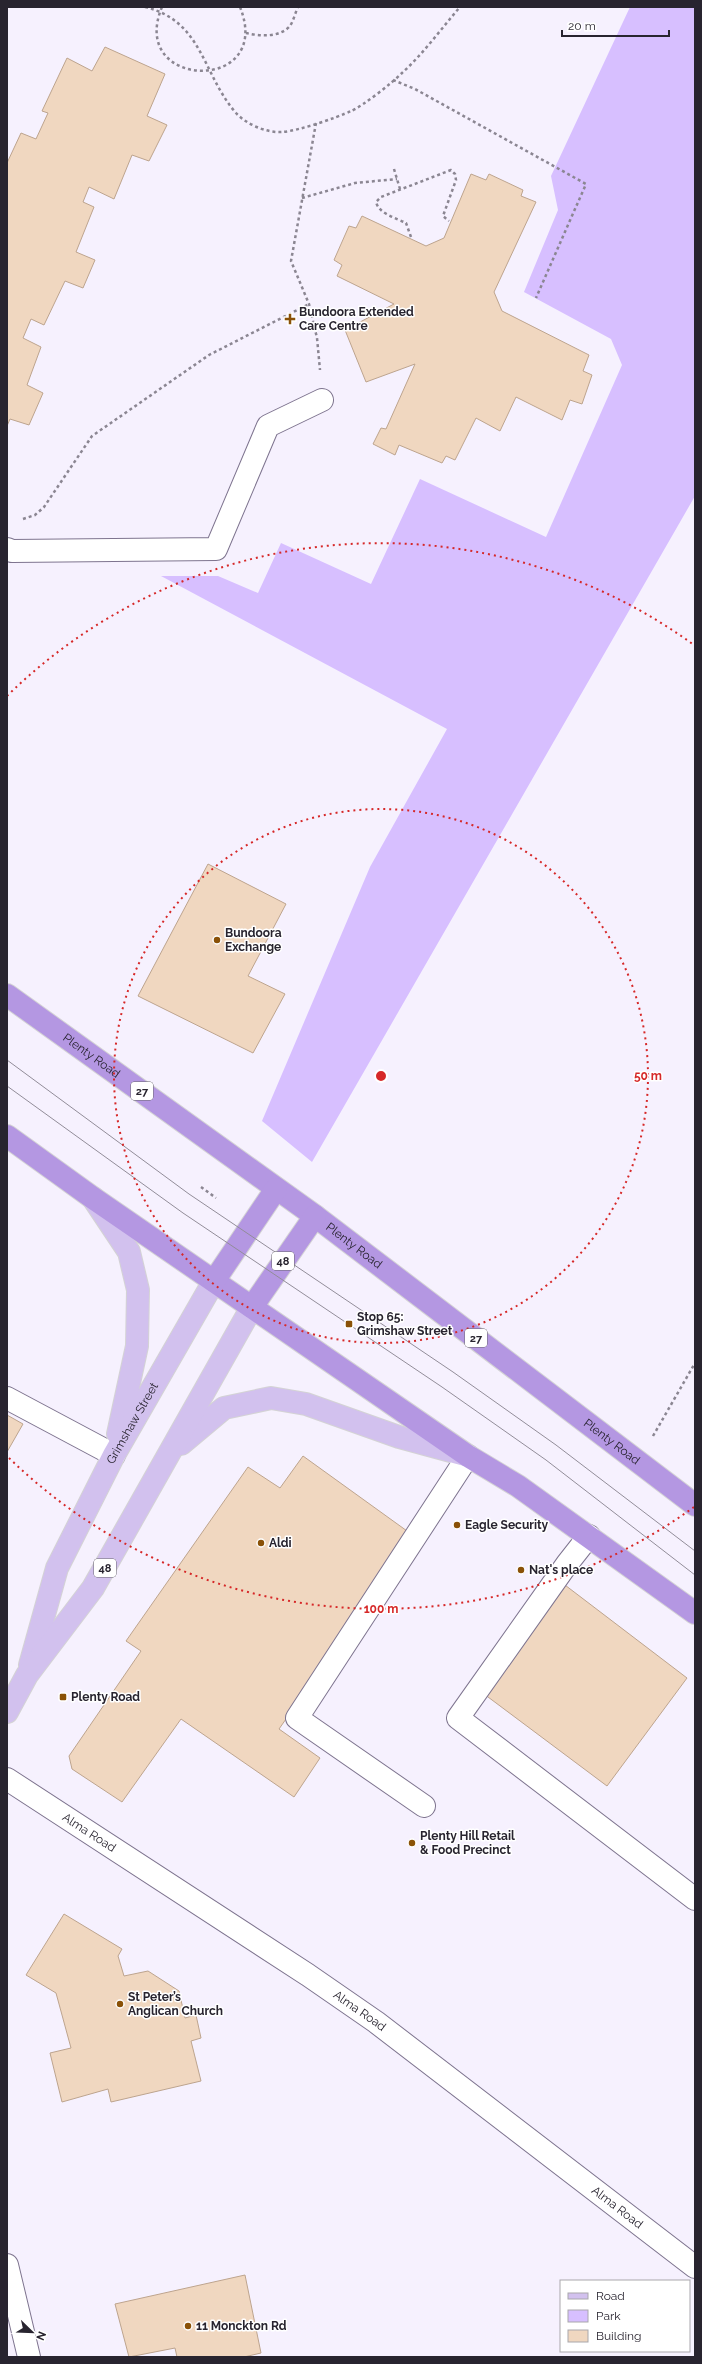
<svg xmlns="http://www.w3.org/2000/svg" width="702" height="2364" font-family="Raleway,sans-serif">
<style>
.green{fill:#d7bfff}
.building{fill:#f0d7c0;stroke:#bda48e}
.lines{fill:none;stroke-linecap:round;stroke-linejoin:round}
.minor-casing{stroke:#7e748f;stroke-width:24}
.major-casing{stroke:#d4d3d5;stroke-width:24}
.highway-casing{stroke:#d4d3d5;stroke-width:24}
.path{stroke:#8b8692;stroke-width:2.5;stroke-dasharray:3 3;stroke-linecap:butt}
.minor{stroke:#fff;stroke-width:22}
.major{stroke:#d2c1ee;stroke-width:22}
.highway{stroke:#b497e2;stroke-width:22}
.tram{stroke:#928d99;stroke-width:1}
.ring{fill:none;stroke:#d62828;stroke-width:2;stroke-dasharray:2 4}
.poi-dot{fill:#8a5107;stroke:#fff;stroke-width:1.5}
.labels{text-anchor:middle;stroke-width:3;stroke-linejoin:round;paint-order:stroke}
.shield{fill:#fff;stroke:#68666d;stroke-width:1}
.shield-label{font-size:11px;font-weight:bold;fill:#28242f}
.poi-label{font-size:12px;font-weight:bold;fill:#28242f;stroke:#fff;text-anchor:start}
.street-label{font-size:12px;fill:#28242f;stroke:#fff}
.centre{fill:#d62828;stroke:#fff;stroke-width:2}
.ring-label{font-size:12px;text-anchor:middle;font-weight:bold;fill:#d62828;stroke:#fff;stroke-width:3;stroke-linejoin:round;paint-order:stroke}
</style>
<rect width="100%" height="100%" fill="#f6f1fe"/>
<path class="green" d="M630,7h65v489l-383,666 -50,-41 108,-254 77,-138 -286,-153h57l40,17 23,-50 90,41 49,-105 126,58 76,-172 -11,-26 -87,-47 34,-82 -7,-34z"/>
<path class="building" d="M105,47l60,27 -18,42 20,9 -18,36 -17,-6 -18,44 -25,-12 -6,15 11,5 -18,45 19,8 -12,28 -18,-7 -21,44 -13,-6 -8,19 18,9 -14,38 16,8 -14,32 -19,-6 -3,7v-263l14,-30 15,6 12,-26 -6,-2 25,-53 25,13z
M471,174l15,6 3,-6 34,16 -2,6 15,6 -42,90 8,19 87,44 -6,16 9,4 -10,29 -12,-4 -8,20 -46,-23 -16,34 -24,-13 -21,42 -9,-4 -4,7 -43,-18 -4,10 -22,-11 8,-16 5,1 29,-65 -49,18 -21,-52 49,-26 -57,-28 5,-11 -8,-5 15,-34 7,2 6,-12 64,30 18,-8z
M208,864l78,40 -38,72 37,18 -32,59 -115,-57z
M7,1415l16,9 -16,28z
M303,1456l111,80 -135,193 41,29 -26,39 -113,-78 -59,83 -50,-33 -3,-13 72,-105 -15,-10 122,-174 32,21z
M561,1582l126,96 -80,108 -127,-95z
M64,1914l58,35 -4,7 6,20 24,-5 31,20 6,27 11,-3 5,23 -10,3 10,40 -90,21 -3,-13 -46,13 -12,-49 21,-5 -15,-55 -30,-18z
M245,2275l16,78 -17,4h-67l-2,-9 -46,9 -14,-53z"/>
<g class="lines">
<defs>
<g id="minor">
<path d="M7,549l5,2 204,-2 52,-123 54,-26"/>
<path d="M7,1398l107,57"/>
<path d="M589,1536l-22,28 -109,154 237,181"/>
<path id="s1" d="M7,1779l301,196 68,47 319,245"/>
<path d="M424,1806l-127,-88 171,-262"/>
<path d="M7,2265l22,92"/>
</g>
<g id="major">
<path d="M93,1198l36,54 9,38 -1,56 -19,88"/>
<path d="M181,1444l43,-36 47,-10 35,6 93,33 66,18"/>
<path id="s2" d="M30,1665l27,-97 57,-113 100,-174"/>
<path d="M7,1712l20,-37 66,-87 159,-281"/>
</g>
<g id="highway">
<path id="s3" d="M7,995l308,221 380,289"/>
<path d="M7,1136l86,62 375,258 50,30 177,127"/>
<path d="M214,1281l62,-92"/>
<path d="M252,1307l63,-91"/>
</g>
</defs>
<use href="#minor" class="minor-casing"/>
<use href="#major" class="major-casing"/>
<use href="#highway" class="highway-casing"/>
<path class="path" d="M145,7c58,14 57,67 91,106 10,11 30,20 46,19 16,-1 54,-14 69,-21 12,-5 41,-28 51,-38 21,-19 39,-44 58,-66
M162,7c-35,83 113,87 78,0
M246,33c13,3 32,5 43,-6 4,-4 6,-14 9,-20
M393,80l22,9 171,95 -50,114
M316,123l-25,138 18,43 8,34 3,32
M394,169l6,20
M302,198l53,-15 42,-4
M411,237l-5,-14c-10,-5 -27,-9 -30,-21l5,-5 70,-27 4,4 1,6 -13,36 6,5
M23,519l12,-4 9,-8 48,-71 117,-81 100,-51
M201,1187l15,11
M653,1436l42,-73"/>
<use href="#minor" class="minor"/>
<use href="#major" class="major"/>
<use href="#highway" class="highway"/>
<path class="tram" d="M7,1060l182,134 264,178 103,73 139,106
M7,1086l176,127 259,174 104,73 149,115"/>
</g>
<g class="ring">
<circle cx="381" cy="1076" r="267"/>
<path d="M694 1507A533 533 0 0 1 7 1456M7 696A533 533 0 0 1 694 645"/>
</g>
<g class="poi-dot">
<path d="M288 313h4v4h4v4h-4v4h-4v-4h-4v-4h4z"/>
<circle cx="217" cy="940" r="4"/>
<rect x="345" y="1320" width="8" height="8" rx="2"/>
<circle cx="457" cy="1525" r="4"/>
<circle cx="261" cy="1543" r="4"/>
<circle cx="521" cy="1570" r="4"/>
<rect x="59" y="1693" width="8" height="8" rx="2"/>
<circle cx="412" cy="1843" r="4"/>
<circle cx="120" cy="2004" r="4"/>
<circle cx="188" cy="2326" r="4"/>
</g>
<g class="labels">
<g class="shield">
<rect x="131" y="1082" width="22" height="18" rx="3"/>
<rect x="272" y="1252" width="22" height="18" rx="3"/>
<rect x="465" y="1329" width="22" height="18" rx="3"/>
<rect x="94" y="1559" width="22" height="18" rx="3"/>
</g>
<g class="shield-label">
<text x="142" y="1095">27</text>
<text x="283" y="1265">48</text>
<text x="476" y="1342">27</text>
<text x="105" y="1572">48</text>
</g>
<g class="poi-label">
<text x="299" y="316">Bundoora Extended<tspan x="299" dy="14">Care Centre</tspan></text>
<text x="225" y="937">Bundoora<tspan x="225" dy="14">Exchange</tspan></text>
<text x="357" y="1321">Stop 65:<tspan x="357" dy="14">Grimshaw Street</tspan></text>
<text x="465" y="1529">Eagle Security</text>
<text x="269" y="1547">Aldi</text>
<text x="529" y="1574">Nat's place</text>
<text x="71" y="1701">Plenty Road</text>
<text x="420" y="1840">Plenty Hill Retail<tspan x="420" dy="14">&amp; Food Precinct</tspan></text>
<text x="128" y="2001">St Peter’s<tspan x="128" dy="14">Anglican Church</tspan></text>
<text x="196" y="2330">11 Monckton Rd</text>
</g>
<g class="street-label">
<text dy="4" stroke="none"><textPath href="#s3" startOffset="104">Plenty Road</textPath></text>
<text dy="4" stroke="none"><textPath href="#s3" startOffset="428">Plenty Road</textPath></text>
<text dy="4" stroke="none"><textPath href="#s2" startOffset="264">Grimshaw Street</textPath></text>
<text dy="4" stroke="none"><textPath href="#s3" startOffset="752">Plenty Road</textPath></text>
<text dy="4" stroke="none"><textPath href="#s1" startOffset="98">Alma Road</textPath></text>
<text dy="4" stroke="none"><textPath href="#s1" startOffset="422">Alma Road</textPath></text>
<text dy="4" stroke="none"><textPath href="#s1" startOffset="746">Alma Road</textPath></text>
</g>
</g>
<circle cx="381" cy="1076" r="6" class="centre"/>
<g class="ring-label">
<text x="648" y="1080">50 m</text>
<text x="381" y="1613">100 m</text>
</g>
<rect width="702" height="2364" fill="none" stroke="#28242f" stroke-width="16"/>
<rect x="560" y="2280" width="130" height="72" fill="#ffffff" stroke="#a9a7ac"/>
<rect x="568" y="2293" width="20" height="6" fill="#d2c1ee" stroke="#a9a7ac"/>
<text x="596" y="2300" font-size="12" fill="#28242f">Road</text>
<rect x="568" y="2310" width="20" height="12" fill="#d7bfff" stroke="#a9a7ac"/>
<text x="596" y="2320" font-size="12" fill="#28242f">Park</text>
<rect x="568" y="2330" width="20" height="12" fill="#f0d7c0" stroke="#a9a7ac"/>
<text x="596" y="2340" font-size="12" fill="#28242f">Building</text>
<g transform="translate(32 2332) rotate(113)" stroke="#ffffff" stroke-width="3" paint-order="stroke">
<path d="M0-3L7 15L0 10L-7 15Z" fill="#28242f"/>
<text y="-6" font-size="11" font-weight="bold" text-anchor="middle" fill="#28242f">N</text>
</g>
<path d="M562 30v6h107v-6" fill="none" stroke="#28242f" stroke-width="2"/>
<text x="568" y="30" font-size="12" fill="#28242f" stroke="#ffffff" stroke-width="3" paint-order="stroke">20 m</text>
</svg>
